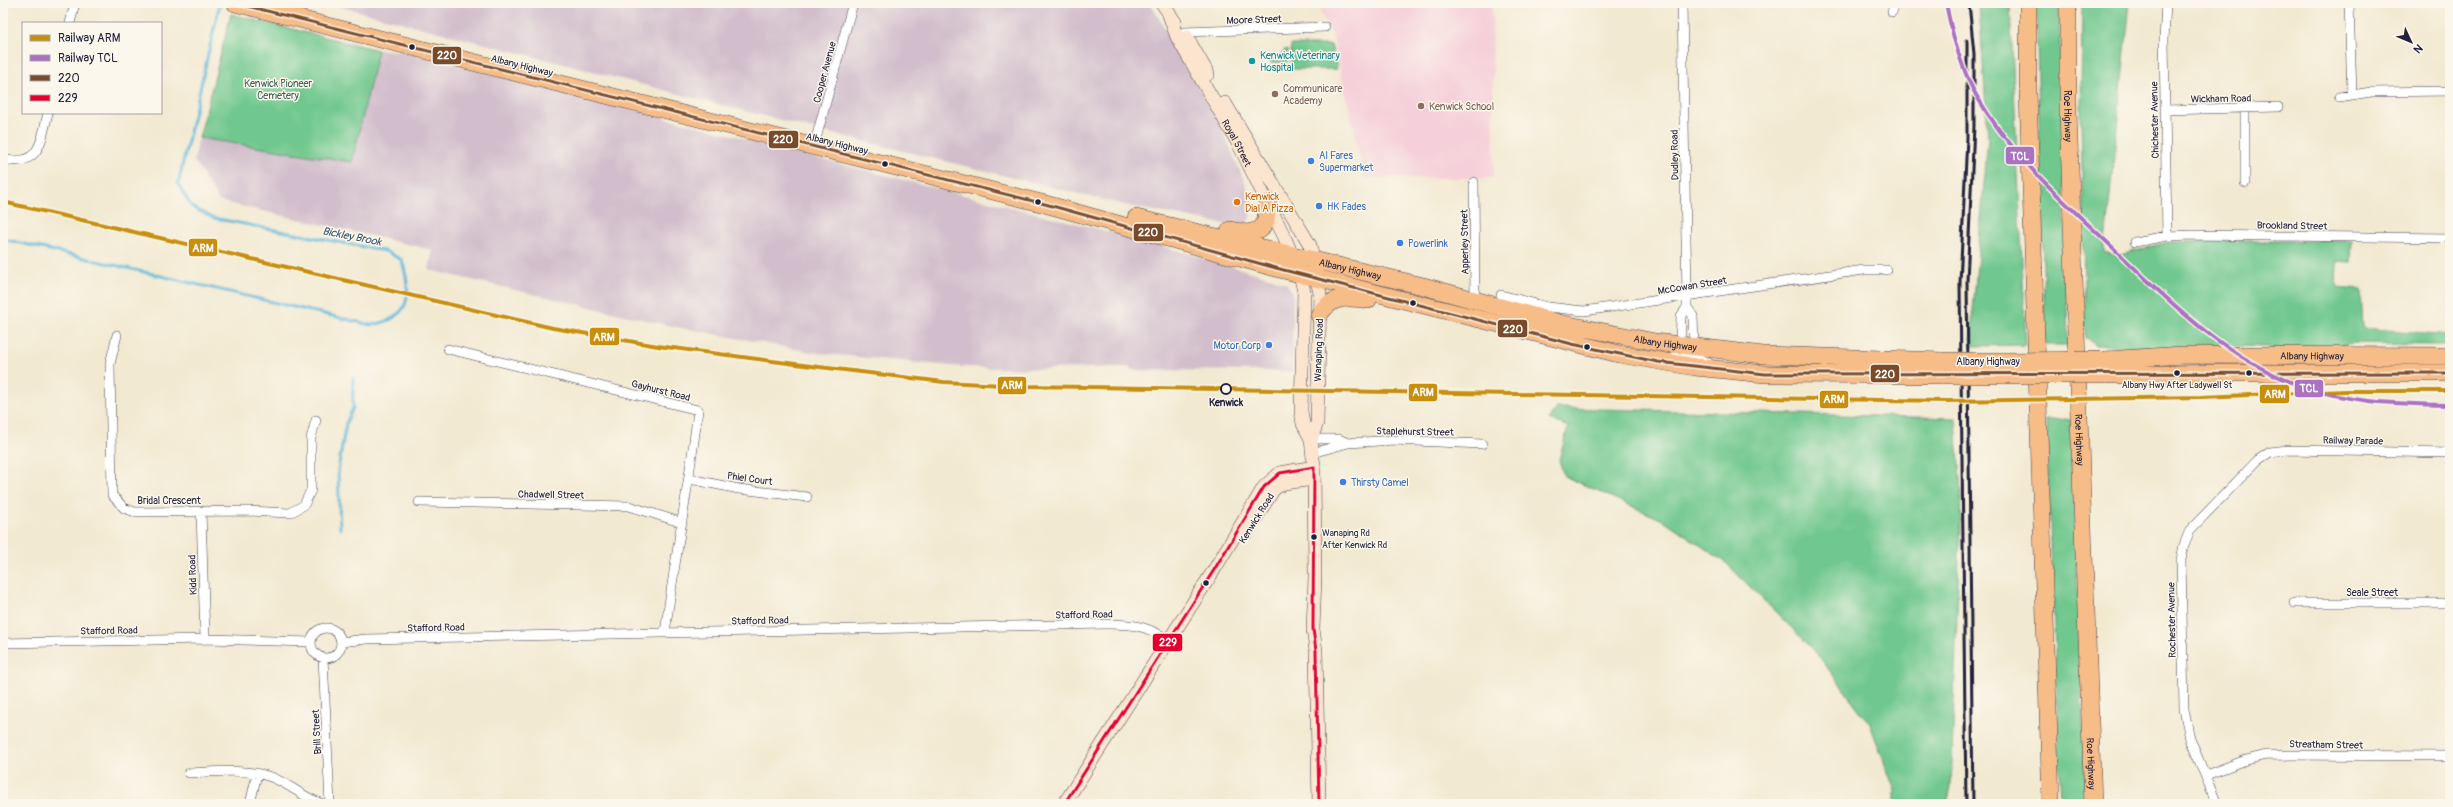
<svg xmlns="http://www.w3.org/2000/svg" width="2453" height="807" font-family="Pangolin,sans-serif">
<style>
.built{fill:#f5cfd9}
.industrial{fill:#d1bdcb}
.green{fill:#71c88e;stroke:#4a7564}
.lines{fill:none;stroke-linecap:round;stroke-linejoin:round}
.stream{stroke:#5eb7db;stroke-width:3}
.street-casing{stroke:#414052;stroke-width:10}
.secondary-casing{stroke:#414052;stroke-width:14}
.highway-casing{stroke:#414052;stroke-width:18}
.street{stroke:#fff;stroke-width:9}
.secondary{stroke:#fce5cf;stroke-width:13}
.highway{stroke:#f7bd88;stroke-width:17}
.rail{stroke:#22223b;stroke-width:3}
.highway-bridge-casing{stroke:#414052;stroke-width:18;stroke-linecap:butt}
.highway-bridge{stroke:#f7bd88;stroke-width:17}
.bus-1-casing{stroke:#fbf7ec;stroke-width:6}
.bus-2-casing{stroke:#fbf7ec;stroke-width:6}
.bus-1{stroke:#7a4b2a;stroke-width:3}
.bus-2{stroke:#e4002b;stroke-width:3}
.rail-1-casing{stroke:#fbf7ec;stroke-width:7}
.rail-2-casing{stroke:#fbf7ec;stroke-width:7}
.rail-1{stroke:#c88e0c;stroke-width:4}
.rail-2{stroke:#ab72c2;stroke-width:4}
.bus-dot{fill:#22223b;stroke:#fbf7ec;stroke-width:1.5}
.culture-dot{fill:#0f9aa8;stroke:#fbf7ec;stroke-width:1.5}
.education-dot{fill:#8d6e63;stroke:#fbf7ec;stroke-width:1.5}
.shop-dot{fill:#3f7fe0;stroke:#fbf7ec;stroke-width:1.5}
.food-dot{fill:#e8710a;stroke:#fbf7ec;stroke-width:1.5}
.stop-dot{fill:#fbf7ec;stroke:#22223b;stroke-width:2}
.labels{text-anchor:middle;stroke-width:3;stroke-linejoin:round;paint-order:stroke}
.bus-label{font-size:9px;fill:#22223b;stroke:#fbf7ec}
.street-label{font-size:10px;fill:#22223b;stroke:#fbf7ec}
.culture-label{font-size:10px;fill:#0d838f;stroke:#fbf7ec;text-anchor:start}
.park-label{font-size:10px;fill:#3e5c58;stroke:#fbf7ec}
.education-label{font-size:10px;fill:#785e54;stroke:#fbf7ec;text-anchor:start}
.shop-label{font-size:10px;fill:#366cbe;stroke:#fbf7ec;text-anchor:start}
.food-label{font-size:10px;fill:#c56008;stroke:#fbf7ec;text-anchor:start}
.stop-label{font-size:10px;font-weight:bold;fill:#22223b;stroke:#fbf7ec}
.water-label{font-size:11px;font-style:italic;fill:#375673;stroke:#fbf7ec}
.line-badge{stroke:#fbf7ec;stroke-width:1.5}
.badge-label{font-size:11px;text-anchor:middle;font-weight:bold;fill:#fff}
</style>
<rect width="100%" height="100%" fill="#fbf7ec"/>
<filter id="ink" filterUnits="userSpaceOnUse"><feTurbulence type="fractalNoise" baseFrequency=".025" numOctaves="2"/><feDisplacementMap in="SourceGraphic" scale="8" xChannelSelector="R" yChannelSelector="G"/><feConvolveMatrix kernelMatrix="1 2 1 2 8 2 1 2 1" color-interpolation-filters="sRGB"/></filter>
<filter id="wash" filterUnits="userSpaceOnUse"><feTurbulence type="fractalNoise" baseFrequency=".012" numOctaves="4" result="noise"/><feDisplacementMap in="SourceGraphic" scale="16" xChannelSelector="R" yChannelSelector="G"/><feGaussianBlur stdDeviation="0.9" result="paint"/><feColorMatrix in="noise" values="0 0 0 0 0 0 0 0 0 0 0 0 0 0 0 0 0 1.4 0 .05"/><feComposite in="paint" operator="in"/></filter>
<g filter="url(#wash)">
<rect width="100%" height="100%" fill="#f2e9d1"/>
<path class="built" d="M1319,3h173l2,175h-129l-33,-144 -11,-20z"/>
<path class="industrial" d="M327,3h823l71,124 31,72 -1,17 -5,8 -13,2 -109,-21 -298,-73z
M378,50l25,1 322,82 64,18 345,87 138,40 14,5 7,10 -1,78 -161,-1v-3h-7l-78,2 -84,-2 -145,-14 -145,-27 -243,-56 4,-20 -214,-49 -25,-41 5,-22 153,23z"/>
<path class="green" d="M1979,3h31l16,342 -56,1 18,-208z
M2036,3h23l9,342h-23z
M2082,3h48l-26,249 13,4 54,-15h181l-1,21 -14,-1 -1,27 25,2 2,38 87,7v10l-97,-1 -29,5 -117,-4 -14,4 -98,-4 -10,-7 -4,-223z
M231,14l147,36 -26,112 -153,-24z
M1291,45h40l6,24h-46z
M1284,50h4l-1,12 -16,1v-6h10v-4h3z
M1557,408l399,10 5,78 -10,291 -4,17h-52v-13l-25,-67 -56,-74 -88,-87 -61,-42 -101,-45 -5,-16 9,-33 -19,-8z
M2071,419l15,385h-25l-15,-384z"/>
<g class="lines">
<path class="stream" d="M3,239l368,86c41,-6 41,-31 31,-65l-17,-9 -172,-33 -21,-11 -14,-23 42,-181
M340,529l-2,-59 8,-47 7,-15v-30"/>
</g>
</g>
<g filter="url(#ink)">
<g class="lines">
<defs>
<path id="street" d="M1682,3l5,294v10l-6,9 -1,30 6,8 23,9
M2166,3l-2,37 3,196
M2349,3l3,91
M1892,12l3,-9
M70,23l5,-20
M1184,32l141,-5
M2339,97l32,-5 79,-1
M2245,108v75
M2165,110l113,-3
M814,146l39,-143
M3,159c37,9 38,-18 45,-46
M1474,182l1,119
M2135,242l32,-6 25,-1 258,3
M1501,295l47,12 36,4 280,-41h23
M117,335l-7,29 2,131 12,13 11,4 113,-1 42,2 14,-8 7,-15v-52l5,-18
M448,349l250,61c-9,75 -23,148 -33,223
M1667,359l19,-5 8,-6 -1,-32 -6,-9
M1311,439h28l9,4
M1312,453l36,-10 46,-3 88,4
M690,479l49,10 68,8
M419,502l210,4 51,16
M201,511l4,128
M2294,603h156
M311 643a15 15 0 1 1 30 0a15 15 0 1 1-30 0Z
M341,642l25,-3 740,-15c34,0 40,3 70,19
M3,643l202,-4 106,3
M323,658l7,146
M189,773c26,-1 57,-5 82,4 19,7 32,21 52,27
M2206,775l40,-15 20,-5 184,1
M250,804l7,-30
M417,804h9
M2217,804l-27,-65 -6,-30 -3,-149 3,-15 6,-15 68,-70 12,-8 18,-2 162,3"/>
<g id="secondary">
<path d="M1162,3l13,19"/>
<path id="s1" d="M1169,15l8,22 61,106 46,93 16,38 4,18 -3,119 2,13 8,15 3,28 1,110 -2,52 3,22 3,153"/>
<path d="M1187,37l21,37"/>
<path d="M1225,103l85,142 10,49 -3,129 -6,16"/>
<path d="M1246,533l28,-44 10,-6 30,-4"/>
<path d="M1064,804l150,-234 50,-83 16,-14 34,-6"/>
</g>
<g id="highway">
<path d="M235,3l810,201 231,64 343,86 76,13 70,7 177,1"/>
<path d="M2028,3v89l23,712"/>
<path id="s2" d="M2068,3v109l25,692"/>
<path id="s3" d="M1136,218l287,68 136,37 96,19 108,13 179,6"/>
<path d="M1230,230l17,3 13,-3 6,-9 1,-18"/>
<path d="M1319,315c12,-19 28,-19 49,-15"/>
<path id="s4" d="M2105,360l78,-5 267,1"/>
<path d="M1974,361h30"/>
<path d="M1972,375h32"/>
<path d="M2106,375l127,-2h217"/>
</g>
</defs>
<use href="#street" class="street-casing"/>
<use href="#secondary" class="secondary-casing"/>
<use href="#highway" class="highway-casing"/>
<use href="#street" class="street"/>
<use href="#secondary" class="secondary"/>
<use href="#highway" class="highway"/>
<path class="rail" d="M1969,3l5,51v72l-7,155 6,523
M1966,804l-6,-521 7,-145v-98"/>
<defs>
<path id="highway-bridge" d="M1942,361h32
M2004,361l101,-1
M1942,375h30
M2004,375h102"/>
</defs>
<use href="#highway-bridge" class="highway-bridge-casing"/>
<use href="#highway-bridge" class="highway-bridge"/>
<defs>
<path id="bus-1" d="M235,3l810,201 231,64 296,76 86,18 107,12 685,-1"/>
<path id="bus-2" d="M1064,804l150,-234 50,-83 16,-14 34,-6 -1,162 3,22 3,153"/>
</defs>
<use href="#bus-1" class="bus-1-casing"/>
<use href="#bus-2" class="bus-2-casing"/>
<use href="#bus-1" class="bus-1"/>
<use href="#bus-2" class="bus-2"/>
<defs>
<path id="rail-1" d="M3,202l550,126 105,18 153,20 133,16 80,4 924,15 253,-4 145,-6h104"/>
<path id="rail-2" d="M1946,3c6,32 14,63 30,92 34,59 84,103 133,149 57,54 113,112 187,140 49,19 102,20 154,21"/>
</defs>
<use href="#rail-1" class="rail-1-casing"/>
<use href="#rail-2" class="rail-2-casing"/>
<use href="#rail-1" class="rail-1"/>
<use href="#rail-2" class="rail-2"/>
</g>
</g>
<g class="bus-dot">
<circle cx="412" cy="47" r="3.5"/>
<circle cx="885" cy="164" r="3.5"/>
<circle cx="1038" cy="202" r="3.5"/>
<circle cx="1413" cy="303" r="3.5"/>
<circle cx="1587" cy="347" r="3.5"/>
<circle cx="2177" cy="373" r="3.5"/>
<circle cx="2249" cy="373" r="3.5"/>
<circle cx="1314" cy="537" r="3.5"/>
<circle cx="1206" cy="583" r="3.5"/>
</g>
<circle class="culture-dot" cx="1252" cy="61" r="4"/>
<g class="education-dot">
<circle cx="1275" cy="94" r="4"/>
<circle cx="1421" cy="106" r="4"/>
</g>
<g class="shop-dot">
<circle cx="1311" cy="161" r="4"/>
<circle cx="1319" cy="206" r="4"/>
<circle cx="1400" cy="243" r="4"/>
<circle cx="1269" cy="345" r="4"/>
<circle cx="1343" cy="482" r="4"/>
</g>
<circle class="food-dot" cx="1237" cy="202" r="4"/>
<circle class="stop-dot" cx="1226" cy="389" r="5"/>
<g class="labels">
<g class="bus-label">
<text x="2177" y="388">Albany Hwy After Ladywell St</text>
<text x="1322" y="536" text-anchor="start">Wanaping Rd<tspan x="1322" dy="12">After Kenwick Rd</tspan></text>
</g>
<g class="street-label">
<text transform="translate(1254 19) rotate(-2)" y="4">Moore Street</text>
<text transform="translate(522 65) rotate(14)" y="4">Albany Highway</text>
<text transform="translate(824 72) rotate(-75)" y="4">Cooper Avenue</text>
<text transform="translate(2221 98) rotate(-1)" y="4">Wickham Road</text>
<text dy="4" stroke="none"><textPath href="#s2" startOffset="113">Roe Highway</textPath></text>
<text transform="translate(2154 120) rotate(-91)" y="4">Chichester Avenue</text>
<text transform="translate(837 143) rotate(14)" y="4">Albany Highway</text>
<text dy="4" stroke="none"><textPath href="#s1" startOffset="145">Royal Street</textPath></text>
<text transform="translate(1674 155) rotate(-91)" y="4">Dudley Road</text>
<text transform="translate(2292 225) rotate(1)" y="4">Brookland Street</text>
<text transform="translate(1464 242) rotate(-91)" y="4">Apperley Street</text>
<text dy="4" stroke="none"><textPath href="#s3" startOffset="220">Albany Highway</textPath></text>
<text transform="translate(1692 285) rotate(-9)" y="4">McCowan Street</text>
<text dy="4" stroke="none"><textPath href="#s3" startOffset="544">Albany Highway</textPath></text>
<text transform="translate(1318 350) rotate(-88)" y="4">Wanaping Road</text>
<text dy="4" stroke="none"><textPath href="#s4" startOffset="207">Albany Highway</textPath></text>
<text x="1988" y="365">Albany Highway</text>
<text transform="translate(661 390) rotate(14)" y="4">Gayhurst Road</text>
<text transform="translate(1415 431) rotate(1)" y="4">Staplehurst Street</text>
<text dy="4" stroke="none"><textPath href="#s2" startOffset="437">Roe Highway</textPath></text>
<text transform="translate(2353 440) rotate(1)" y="4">Railway Parade</text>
<text transform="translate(750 478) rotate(8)" y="4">Phiel Court</text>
<text transform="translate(551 494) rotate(1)" y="4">Chadwell Street</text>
<text x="169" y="504">Bridal Crescent</text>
<text transform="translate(1256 518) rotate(-58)" y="4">Kenwick Road</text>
<text transform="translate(192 575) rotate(-92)" y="4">Kidd Road</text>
<text x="2372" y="596">Seale Street</text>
<text transform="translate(1084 614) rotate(-1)" y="4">Stafford Road</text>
<text transform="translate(760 620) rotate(-1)" y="4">Stafford Road</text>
<text transform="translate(2171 620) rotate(-91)" y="4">Rochester Avenue</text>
<text transform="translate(436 627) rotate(-1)" y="4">Stafford Road</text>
<text transform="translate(109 630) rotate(-1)" y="4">Stafford Road</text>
<text transform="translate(316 732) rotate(-93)" y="4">Brill Street</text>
<text transform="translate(2326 744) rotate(1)" y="4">Streatham Street</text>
<text dy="4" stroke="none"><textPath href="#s2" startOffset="761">Roe Highway</textPath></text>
</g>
<g class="culture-label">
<text x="1260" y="59">Kenwick Veterinary<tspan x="1260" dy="12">Hospital</tspan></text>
</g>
<g class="park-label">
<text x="278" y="87">Kenwick Pioneer<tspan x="278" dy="12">Cemetery</tspan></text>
</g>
<g class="education-label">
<text x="1283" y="92">Communicare<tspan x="1283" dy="12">Academy</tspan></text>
<text x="1429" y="110">Kenwick School</text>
</g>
<g class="shop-label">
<text x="1319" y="159">Al Fares<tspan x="1319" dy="12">Supermarket</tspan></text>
<text x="1327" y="210">HK Fades</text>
<text x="1408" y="247">Powerlink</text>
<text x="1261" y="349" text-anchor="end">Motor Corp</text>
<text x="1351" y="486">Thirsty Camel</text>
</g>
<g class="food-label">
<text x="1245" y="200">Kenwick<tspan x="1245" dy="12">Dial A Pizza</tspan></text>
</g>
<g class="stop-label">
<text x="1226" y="406">Kenwick</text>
</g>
<g class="water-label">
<text transform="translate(352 236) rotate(11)" y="4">Bickley Brook</text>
</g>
</g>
<g class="line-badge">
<rect x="432" y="46" width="30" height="19" rx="4" fill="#7a4b2a"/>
<rect x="768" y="130" width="31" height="19" rx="4" fill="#7a4b2a"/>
<rect x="2005" y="146" width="30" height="19" rx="4" fill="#ab72c2"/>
<rect x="1133" y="223" width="31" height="19" rx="4" fill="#7a4b2a"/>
<rect x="188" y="238" width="30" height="19" rx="4" fill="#c88e0c"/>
<rect x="1497" y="319" width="31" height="19" rx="4" fill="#7a4b2a"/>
<rect x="589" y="327" width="31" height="19" rx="4" fill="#c88e0c"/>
<rect x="1870" y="364" width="30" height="19" rx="4" fill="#7a4b2a"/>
<rect x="997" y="376" width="30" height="19" rx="4" fill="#c88e0c"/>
<rect x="2294" y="379" width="30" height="19" rx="4" fill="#ab72c2"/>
<rect x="1408" y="383" width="30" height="19" rx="4" fill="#c88e0c"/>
<rect x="2259" y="384" width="31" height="20" rx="4" fill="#c88e0c"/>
<rect x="1819" y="390" width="30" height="19" rx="4" fill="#c88e0c"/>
<rect x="1152" y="633" width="31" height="19" rx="4" fill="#e4002b"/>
</g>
<g class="badge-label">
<text x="447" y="59">220</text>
<text x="783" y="143">220</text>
<text x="2020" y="160">TCL</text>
<text x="1148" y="236">220</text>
<text x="203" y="252">ARM</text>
<text x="1513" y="333">220</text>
<text x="604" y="341">ARM</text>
<text x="1885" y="378">220</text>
<text x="1012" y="389">ARM</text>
<text x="2309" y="392">TCL</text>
<text x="1423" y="396">ARM</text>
<text x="2275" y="398">ARM</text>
<text x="1834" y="403">ARM</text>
<text x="1168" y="646">229</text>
</g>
<rect width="2453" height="807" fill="none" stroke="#fbf7ec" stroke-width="16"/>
<rect x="22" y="22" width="140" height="92" fill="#fbf7ec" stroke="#a4a2a5"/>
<rect x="30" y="35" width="20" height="6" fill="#c88e0c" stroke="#a4a2a5"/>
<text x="58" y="42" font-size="12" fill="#22223b">Railway ARM</text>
<rect x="30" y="55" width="20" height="6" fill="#ab72c2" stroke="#a4a2a5"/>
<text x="58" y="62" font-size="12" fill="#22223b">Railway TCL</text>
<rect x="30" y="75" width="20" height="6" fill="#7a4b2a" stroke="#a4a2a5"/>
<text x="58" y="82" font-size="12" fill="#22223b">220</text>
<rect x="30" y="95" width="20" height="6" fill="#e4002b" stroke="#a4a2a5"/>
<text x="58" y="102" font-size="12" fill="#22223b">229</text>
<g transform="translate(2411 42) rotate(134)" stroke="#fbf7ec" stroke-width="3" paint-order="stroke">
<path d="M0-3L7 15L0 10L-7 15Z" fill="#22223b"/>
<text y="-6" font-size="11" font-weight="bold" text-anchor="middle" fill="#22223b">N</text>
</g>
</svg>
